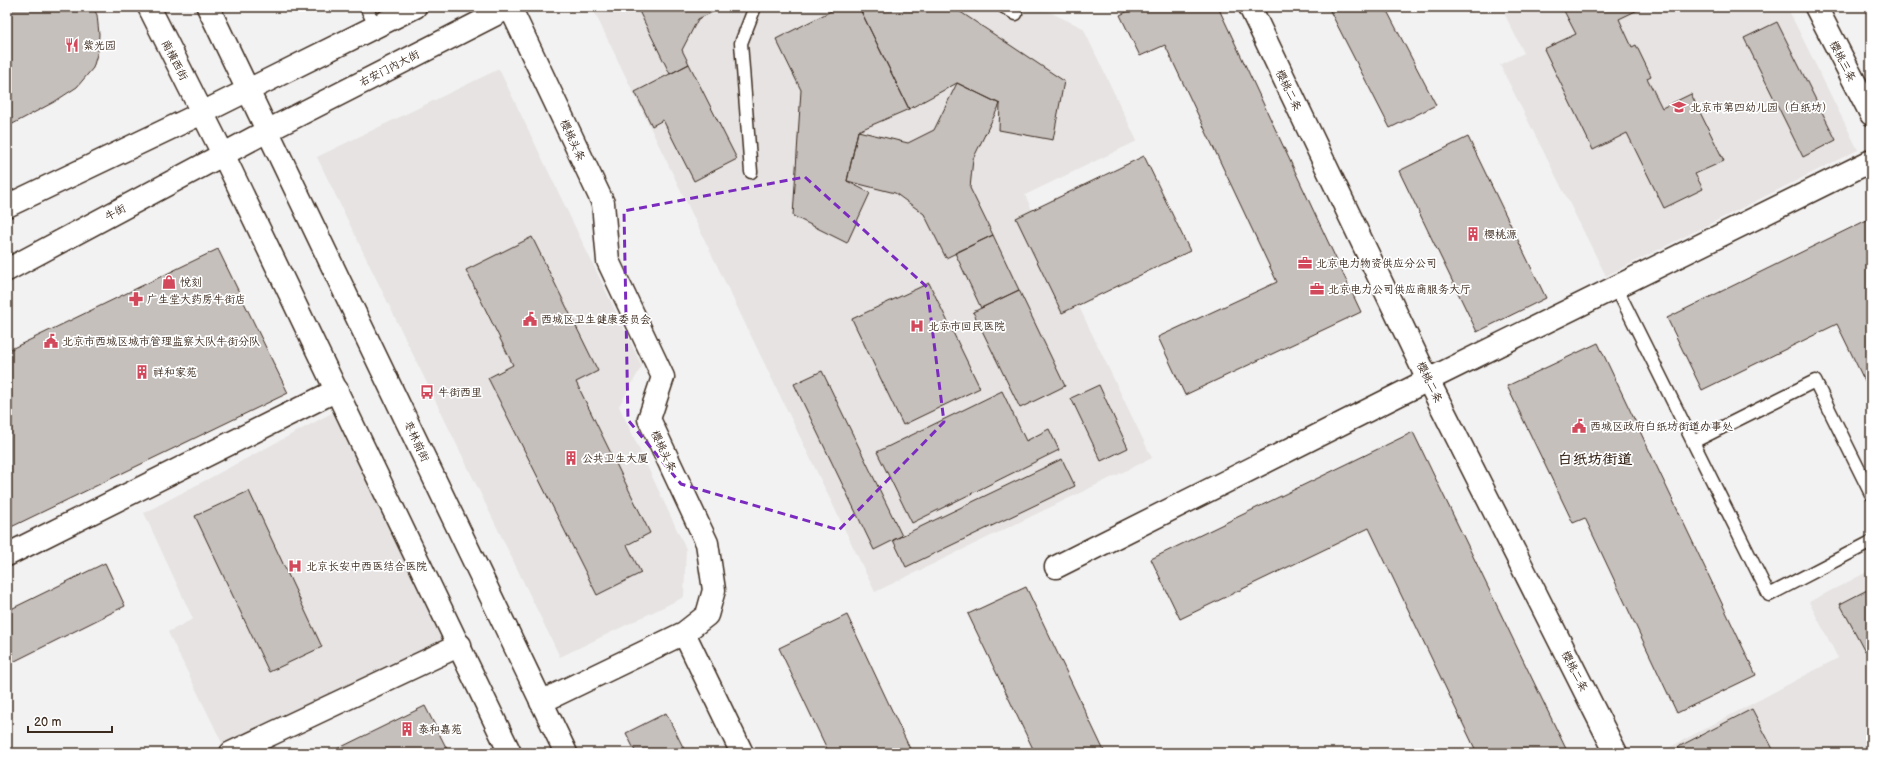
<svg xmlns="http://www.w3.org/2000/svg" width="1878" height="760" font-family="'Balsamiq Sans','LXGW WenKai TC',sans-serif">
<style>
.built{fill:#e6e3e2}
.building{fill:#c6c0bd;stroke:#3b2a1e}
.lines{fill:none;stroke-linecap:round;stroke-linejoin:round}
.service-casing{stroke:#3b2a1e;stroke-width:15}
.minor-casing{stroke:#3b2a1e;stroke-width:25}
.secondary-casing{stroke:#3b2a1e;stroke-width:25}
.service{stroke:#fff;stroke-width:12}
.minor{stroke:#fff;stroke-width:22}
.secondary{stroke:#fff;stroke-width:22}
.marked{fill:none;stroke:#7b2cbf;stroke-width:3;stroke-dasharray:8 5;stroke-linejoin:round}
.labels{text-anchor:middle;stroke-width:3.5;stroke-linejoin:round;paint-order:stroke}
.poi-label{font-size:11px;fill:#3b2a1e;stroke:#fff;text-anchor:start}
.street-label{font-size:11px;fill:#3b2a1e;stroke:#fff}
.district-label{font-size:15px;font-weight:bold;fill:#3b2a1e;stroke:#fff}
</style>
<rect width="100%" height="100%" fill="#f3f2f2"/>
<filter id="ink" filterUnits="userSpaceOnUse"><feTurbulence type="fractalNoise" baseFrequency=".025" numOctaves="2"/><feDisplacementMap in="SourceGraphic" scale="8" xChannelSelector="R" yChannelSelector="G"/><feConvolveMatrix kernelMatrix="1 2 1 2 8 2 1 2 1" color-interpolation-filters="sRGB"/></filter>
<g filter="url(#ink)">
<path class="built" d="M592,7h447l44,21 54,113 -112,54 127,263 -277,134z
M1501,7h286l71,143 -252,126 -106,-211 24,-12z
M499,69l143,297 -23,40 67,143 -2,48 -124,60 -243,-500z
M345,406l115,239 -233,108 -59,-121 25,-13 -49,-106z
M1871,570v183h-212l179,-95 -29,-56z"/>
<path class="building" d="M7,7h86l4,8 2,19 -1,17 -5,17 -16,19 -23,15 -47,25z
M637,7h79l1,3 -19,9 -16,31 7,14 -19,10z
M839,7h20l50,102 -51,22 -11,50 23,12 -23,50 -54,-27 8,-126 -25,-51z
M859,7h98l2,4 105,70 -11,59 -54,-10 1,-26 -43,-21 -48,26z
M1137,7h81l143,305 -176,83 -27,-58 119,-55 -112,-237 -25,11 -20,-41z
M1328,7h57l51,98 -46,23z
M1562,7h82l-25,12 13,28 4,-2 15,31 -4,2 15,30 29,-14 33,67 -29,13 8,15 -39,19 -37,-75 -34,17 -49,-101 32,-15z
M1777,22l59,118 -33,17 -59,-119z
M689,64l48,95 -43,22 -31,-61 -11,6 -17,-34z
M957,83l43,21 -27,55 -3,29 23,47 -47,23 -22,-44 -29,-21 -48,-12 11,-50 50,12 26,-13z
M1468,137l78,161 -69,34 -78,-161z
M1144,156l46,95 -128,62 -46,-95z
M1871,218v176l-34,-70 -135,66 -35,-72z
M993,235l26,55 -38,18 -26,-55z
M532,237l66,134 -22,11 74,151 -23,12 14,28 -44,22 -109,-217 25,-13 -47,-95z
M218,249l70,144 -281,136v-178z
M929,283l51,105 -77,37 -51,-106z
M1019,290l46,96 -45,22 -47,-96z
M1598,343l158,332 -79,38 -92,-195 -12,5 -66,-137z
M822,371l80,165 -28,14 -80,-166z
M1099,385l29,63 -27,13 -30,-63z
M1002,391l24,50 23,-12 10,21 -147,73 -35,-71z
M1413,432l155,321h-91l-108,-225 -189,91 -29,-60z
M1062,459l13,27 -169,81 -13,-27z
M249,491l73,156 -53,25 -74,-156z
M105,563l20,43 -118,59v-54z
M1026,587l79,166h-70l-67,-139z
M1871,588v60l-6,3 -25,-47z
M847,615l65,138h-83l-50,-105z
M425,706l24,47h-120z
M1752,709l23,44h-94l-3,-6z
M666,713l20,40h-50l-10,-20z"/>
<g class="lines">
<defs>
<path id="service" d="M366,7l10,20
M1004,7l12,7
M751,172l-10,-129 14,-36
M1616,287l153,308 102,-53
M1693,442l122,-61 56,113"/>
<path id="minor" d="M510,7l93,196 5,58 55,116 -14,42 58,124 7,47 -7,25 -23,18 58,120
M1250,7l178,373 188,373
M1816,7l55,107
M7,555l330,-165
M1056,567l372,-187 443,-219
M541,702l143,-69
M231,753l229,-108"/>
<path id="secondary" d="M149,7l74,147 287,599
M208,7l358,746
M7,206l195,-93 213,-106
M7,270l262,-140 241,-123"/>
</defs>
<use href="#service" class="service-casing"/>
<use href="#minor" class="minor-casing"/>
<use href="#secondary" class="secondary-casing"/>
<use href="#service" class="service"/>
<use href="#minor" class="minor"/>
<use href="#secondary" class="secondary"/>
</g>
</g>
<path class="marked" d="M805,177l122,110 17,135 -105,108 -158,-46 -53,-64 -4,-209z"/>
<defs>
<symbol id="restaurant-bare" viewBox="-9 -9 18 18"><path d="M-5-6h1v4h1v-4h1v4h1v-4h1v5L-1.5 .5V6h-2V.5L-5-1ZM5-6V6H3V1.5H1.5Q1.5-4 5-6Z" fill="#d1495b" stroke="#fff" stroke-width="2.5" paint-order="stroke"/></symbol>
<symbol id="school-bare" viewBox="-9 -9 18 18"><path d="M0-5L7-2L0 1L-7-2ZM-4 1L0 2.5L4 1V4Q0 6-4 4Z" fill="#d1495b" stroke="#fff" stroke-width="2.5" paint-order="stroke"/></symbol>
<symbol id="building-bare" viewBox="-9 -9 18 18"><path d="M-4-6H4V6H1V3H-1V6H-4ZM-2.5-4.3h1.7v1.8h-1.7ZM.8-4.3h1.7v1.8H.8ZM-2.5-1h1.7V.8h-1.7ZM.8-1h1.7V.8H.8Z" fill="#d1495b" stroke="#fff" stroke-width="2.5" paint-order="stroke"/></symbol>
<symbol id="office-bare" viewBox="-9 -9 18 18"><path d="M-6-3h4V-5.5h4V-3h4V5H-6ZM-1-4.5V-3h2v-1.5ZM-6 0V1H6V0Z" fill="#d1495b" stroke="#fff" stroke-width="2.5" paint-order="stroke"/></symbol>
<symbol id="shop-bare" viewBox="-9 -9 18 18"><path d="M-5-2.5h2.3a2.7 3.5 0 0 1 5.4 0H5L5.5 6h-11ZM-1.5-2.5h3a1.5 2.3 0 0 0-3 0Z" fill="#d1495b" stroke="#fff" stroke-width="2.5" paint-order="stroke"/></symbol>
<symbol id="pharmacy-bare" viewBox="-9 -9 18 18"><path d="M-2-6h4v4h4v4h-4v4h-4v-4h-4v-4h4Z" fill="#d1495b" stroke="#fff" stroke-width="2.5" paint-order="stroke"/></symbol>
<symbol id="civic-bare" viewBox="-9 -9 18 18"><path d="M-.6-6.5H3V-4.5H.6V-3L4-1V1h2V6H-6V1h2V-1L-.6-3ZM-1.2 2.5V6h2.4V2.5Z" fill="#d1495b" stroke="#fff" stroke-width="2.5" paint-order="stroke"/></symbol>
<symbol id="hospital-bare" viewBox="-9 -9 18 18"><path d="M-5-5h3v3.5h4V-5h3V5h-3V1.5h-4V5h-3Z" fill="#d1495b" stroke="#fff" stroke-width="2.5" paint-order="stroke"/></symbol>
<symbol id="bus-bare" viewBox="-9 -9 18 18"><path d="M-5-6H5V4H4V6H2V4H-2V6H-4V4H-5ZM-3.5-4V0h7V-4ZM-3.5 1.2v1.5H-2V1.2ZM2 1.2v1.5H3.5V1.2Z" fill="#d1495b" stroke="#fff" stroke-width="2.5" paint-order="stroke"/></symbol>
</defs>
<g fill-rule="evenodd">
<use href="#restaurant-bare" x="62" y="35" width="20" height="20"/>
<use href="#school-bare" x="1669" y="97" width="20" height="20"/>
<use href="#building-bare" x="1463" y="224" width="20" height="20"/>
<use href="#office-bare" x="1295" y="253" width="20" height="20"/>
<use href="#shop-bare" x="159" y="272" width="20" height="20"/>
<use href="#office-bare" x="1307" y="279" width="20" height="20"/>
<use href="#pharmacy-bare" x="126" y="289" width="20" height="20"/>
<use href="#civic-bare" x="520" y="309" width="20" height="20"/>
<use href="#hospital-bare" x="907" y="316" width="20" height="20"/>
<use href="#civic-bare" x="41" y="331" width="20" height="20"/>
<use href="#building-bare" x="132" y="362" width="20" height="20"/>
<use href="#bus-bare" x="417" y="382" width="20" height="20"/>
<use href="#civic-bare" x="1569" y="416" width="20" height="20"/>
<use href="#building-bare" x="561" y="448" width="20" height="20"/>
<use href="#hospital-bare" x="285" y="556" width="20" height="20"/>
<use href="#building-bare" x="397" y="719" width="20" height="20"/>
</g>
<g class="labels">
<g class="poi-label">
<text x="83" y="49">紫光园</text>
<text x="1690" y="111">北京市第四幼儿园（白纸坊）</text>
<text x="1484" y="238">樱桃源</text>
<text x="1316" y="267">北京电力物资供应分公司</text>
<text x="180" y="286">悦刻</text>
<text x="1328" y="293">北京电力公司供应商服务大厅</text>
<text x="147" y="303">广生堂大药房牛街店</text>
<text x="541" y="323">西城区卫生健康委员会</text>
<text x="928" y="330">北京市回民医院</text>
<text x="62" y="345">北京市西城区城市管理监察大队牛街分队</text>
<text x="153" y="376">祥和家苑</text>
<text x="438" y="396">牛街西里</text>
<text x="1590" y="430">西城区政府白纸坊街道办事处</text>
<text x="582" y="462">公共卫生大厦</text>
<text x="306" y="570">北京长安中西医结合医院</text>
<text x="418" y="733">泰和嘉苑</text>
</g>
<g class="street-label">
<text transform="translate(175 60) rotate(63)" y="4">南横西街</text>
<text transform="translate(1843 61) rotate(63)" y="4">樱桃三条</text>
<text transform="translate(389 68) rotate(-27)" y="4">右安门内大街</text>
<text transform="translate(1289 90) rotate(64)" y="4">樱桃二条</text>
<text transform="translate(573 140) rotate(65)" y="4">樱桃头条</text>
<text transform="translate(115 212) rotate(-28)" y="4">牛街</text>
<text transform="translate(1430 382) rotate(64)" y="4">樱桃二条</text>
<text transform="translate(417 441) rotate(65)" y="4">枣林前街</text>
<text transform="translate(664 451) rotate(65)" y="4">樱桃头条</text>
<text transform="translate(1575 671) rotate(63)" y="4">樱桃二条</text>
</g>
<g class="district-label">
<text x="1595" y="464">白纸坊街道</text>
</g>
</g>
<rect width="1878" height="760" fill="none" stroke="#fff" stroke-width="24"/>
<rect x="12" y="12" width="1854" height="736" fill="none" stroke="#3b2a1e" stroke-width="1.5" filter="url(#ink)"/>
<path d="M28 726v6h84v-6" fill="none" stroke="#3b2a1e" stroke-width="2"/>
<text x="34" y="726" font-size="12" fill="#3b2a1e" stroke="#ffffff" stroke-width="3" paint-order="stroke">20 m</text>
</svg>
